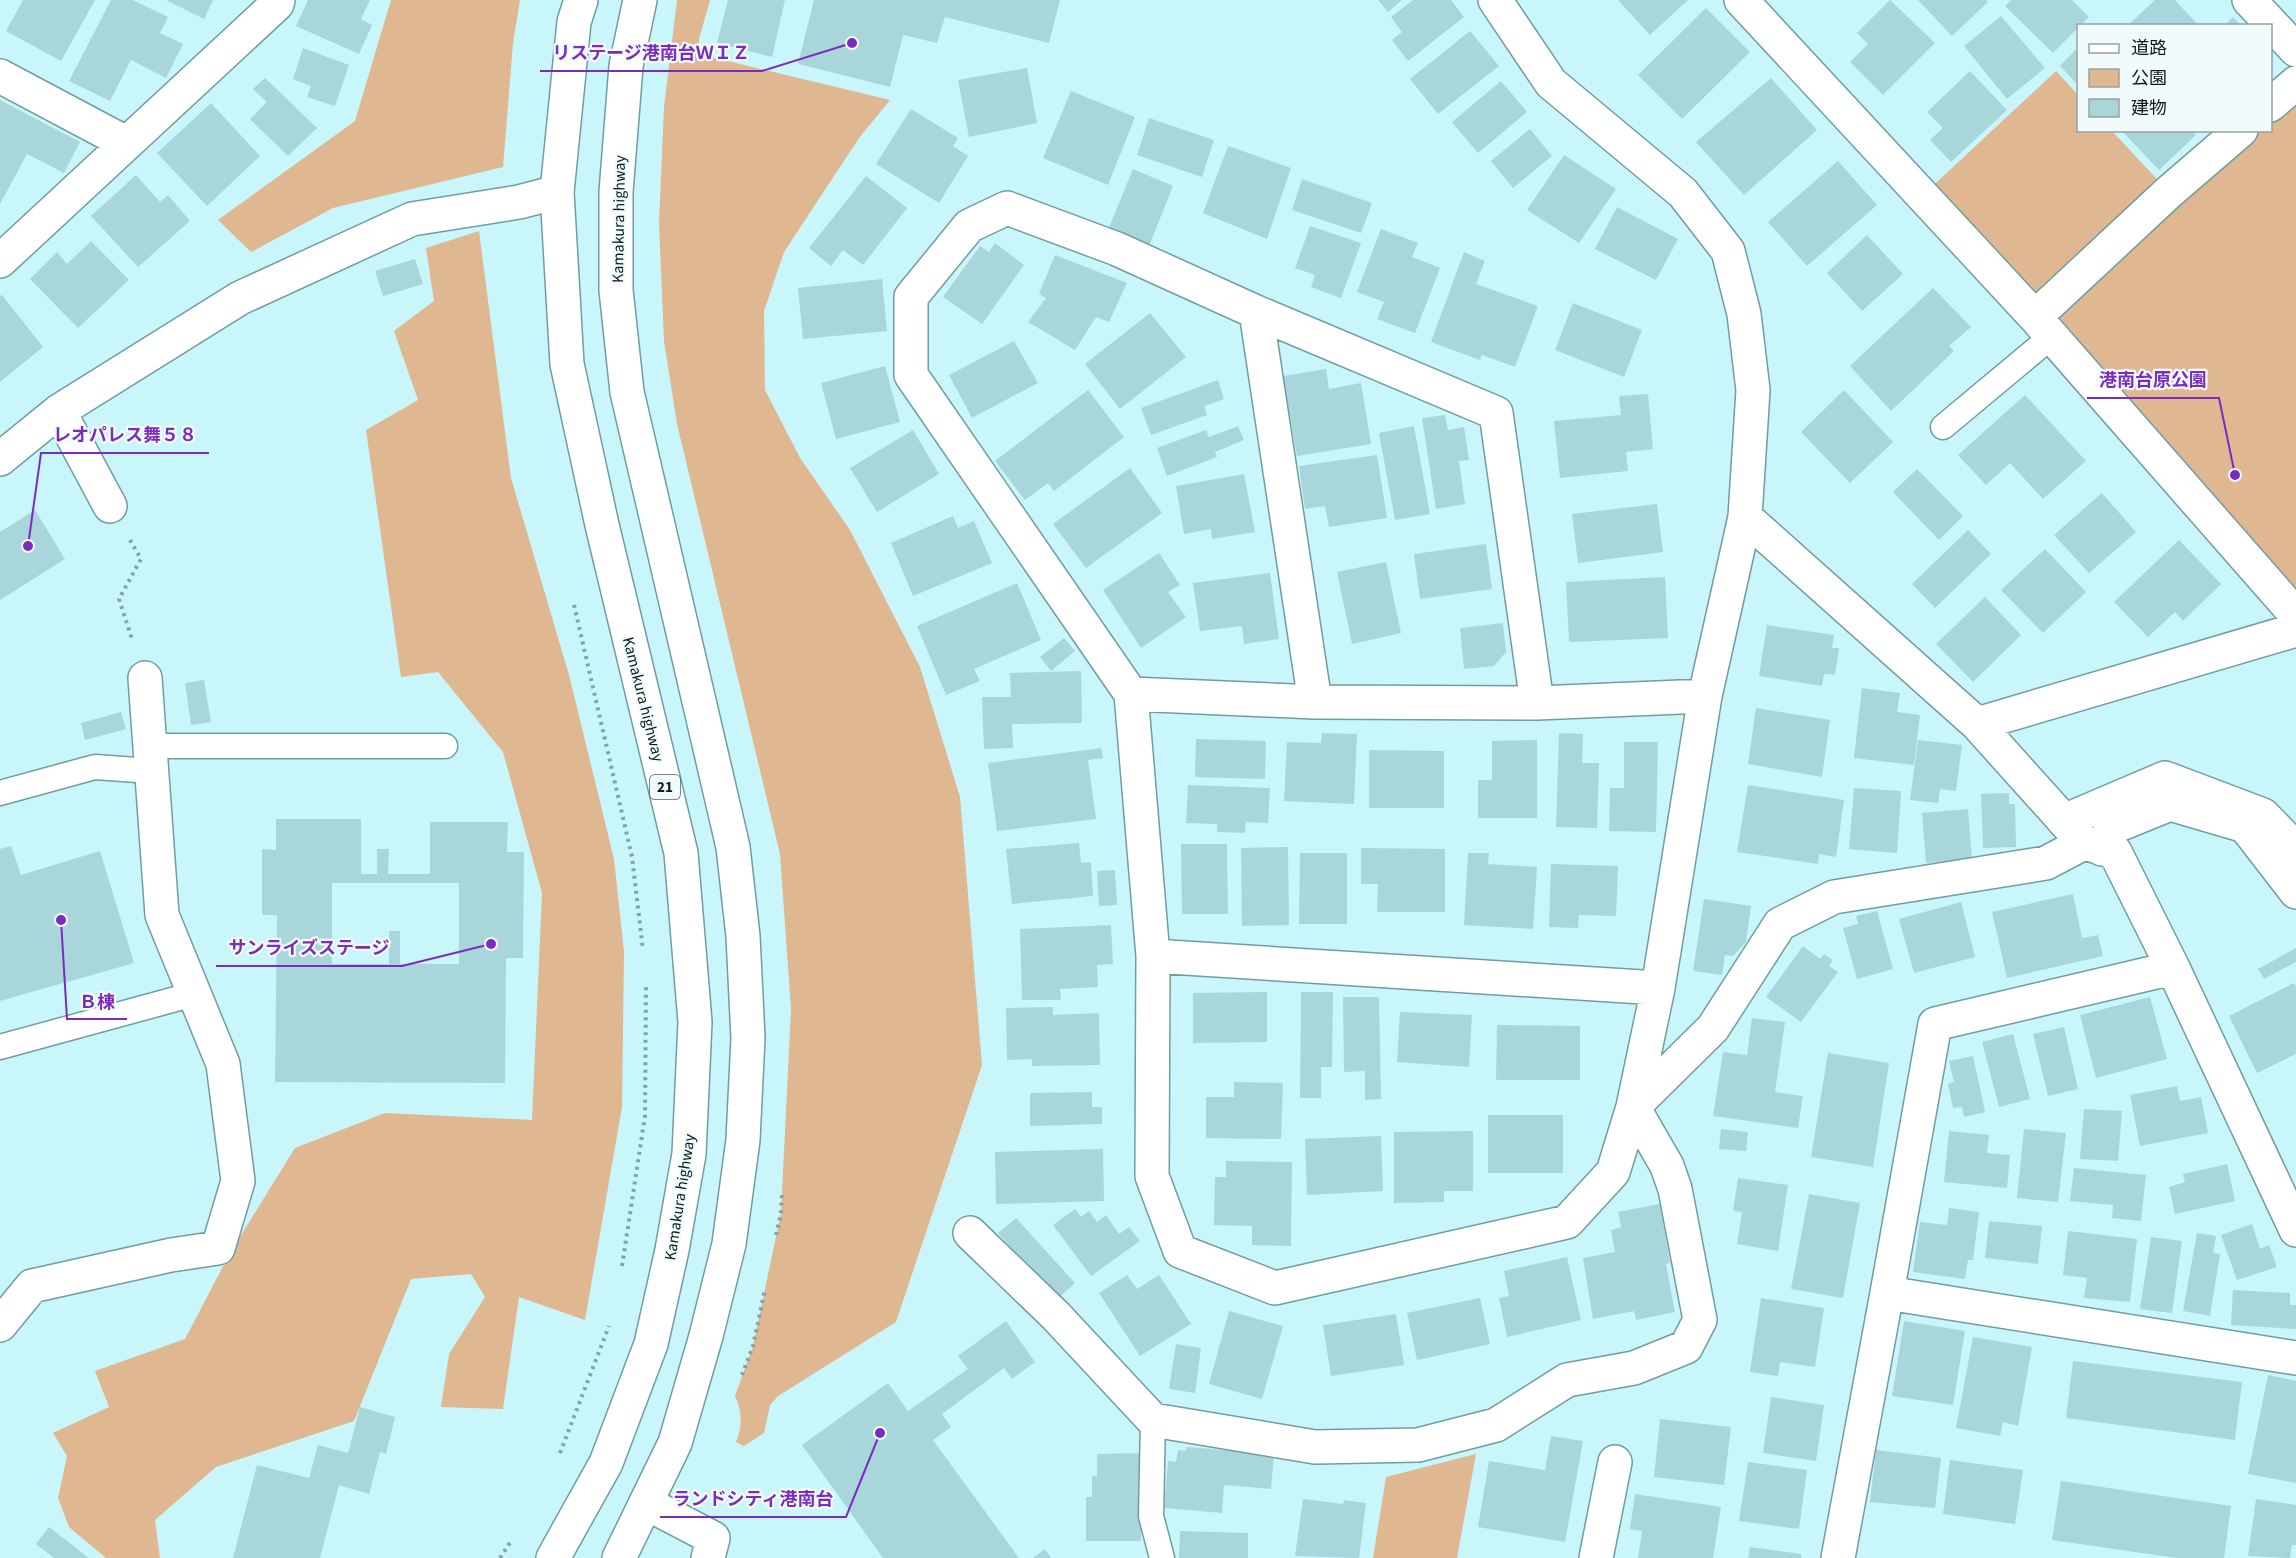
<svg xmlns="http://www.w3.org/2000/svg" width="2296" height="1558" font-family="'Source Sans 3','Noto Sans JP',sans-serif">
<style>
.green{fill:#dfb790}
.building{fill:#a9d6db;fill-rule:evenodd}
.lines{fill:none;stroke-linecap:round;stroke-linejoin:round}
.service-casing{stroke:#719da1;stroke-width:27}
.pedestrian-casing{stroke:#719da1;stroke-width:36}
.minor-casing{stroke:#719da1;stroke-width:36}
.primary-casing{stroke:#719da1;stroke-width:36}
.path{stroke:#81a4a7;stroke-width:4;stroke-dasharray:3 4.5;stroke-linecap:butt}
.service{stroke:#fff;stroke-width:24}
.pedestrian{stroke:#fff;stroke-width:33}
.minor{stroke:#fff;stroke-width:33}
.primary{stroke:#fff;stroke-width:33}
.labels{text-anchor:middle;stroke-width:4.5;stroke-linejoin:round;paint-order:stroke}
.shield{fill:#f2fbfc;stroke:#505f60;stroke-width:1.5}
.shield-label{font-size:15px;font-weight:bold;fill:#0a1c1d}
.street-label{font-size:16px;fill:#0a1c1d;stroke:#f2fbfc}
.leader{fill:none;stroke:#7b2cbf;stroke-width:2}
.callout-dot{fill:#7b2cbf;stroke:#f2fbfc;stroke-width:2}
.callout-label{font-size:18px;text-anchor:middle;font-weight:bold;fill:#7b2cbf;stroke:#f2fbfc;stroke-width:4.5;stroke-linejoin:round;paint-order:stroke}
</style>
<rect width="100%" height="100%" fill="#c8f6fb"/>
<path class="green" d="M391,0h129l-7,43 -10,124 -170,41 -82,44 -33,-32 137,-99z
M677,0h33l-11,39 -1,15 192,46 -31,38 -75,114 -20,59 1,79 35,68 50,72 70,137 40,130 22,268 -86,257 -118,74 -8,9 -6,28 -20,13 -8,-4c7,-16 6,-31 -1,-46l18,-50 28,-133 10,-204 -11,-155 -103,-430 -13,-83 -5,-118 5,-116z
M2056,71l22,24v35l34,1 57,61 72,-61 29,-1 1,-25 25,-22v532l-374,-419z
M479,231l32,247 58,197 45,184 10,93 -2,155 -37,213 -66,-23 -16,112 -62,-2 8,-53 36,-57 -14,-23 -60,5 -57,142 -138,46 -61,53 5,38h-54l-37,-31 -11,-29 9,-42 -14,-23 56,-26 -14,-36 90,-32 45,-86 65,-105 90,-35 147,7 10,-227 -39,-141 -65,-80 -37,5 -35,-247 52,-30 -24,-69 40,-30 -8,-53z
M1476,1454l-19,104h-84l13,-81z"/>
<path class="building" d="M23,0h72l-34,61 -55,-30z
M111,0h22l35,17 -8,16 23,11 -17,34 -35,-18 -21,41 -41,-20z
M166,0h47l-9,19z
M308,0h62l-9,19 11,6 -13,29 -63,-28z
M728,0h57l-13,57 -55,-14z
M814,0h246l-11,43 -104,-26 -8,26 -34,-8 -13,52 -92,-23z
M1378,0h24l-14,12z
M1413,0h38l13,17 -56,44 -16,-21 10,-8 -11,-15z
M1618,0h70l-38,35z
M1890,0l45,43 -52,52 -33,-33 18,-18 -11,-11z
M1918,0h68l2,2 -36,34z
M2011,0h61l17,17 -36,36 -48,-47z
M2155,0h20l24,26h-72z
M1706,8l44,44 -68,67 -44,-44z
M2001,16l44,52 -38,31 -43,-53z
M2233,17l8,9h-17z
M1470,31l29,35 -61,48 -28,-35z
M2078,47v38l-18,-19z
M303,48l46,17 -14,41 -28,-9 4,-11 -18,-7z
M1027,68l10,55 -68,14 -11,-57z
M1970,71l37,39 -56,52 -21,-22 13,-12 -16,-16z
M265,78l52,50 -29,28 -38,-37 17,-17 -14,-13z
M1771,78l46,52 -73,65 -48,-53z
M1501,81l26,31 -49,41 -26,-31z
M1071,91l64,26 -27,68 -65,-27z
M0,100l80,42 -16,31 -37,-19 -27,50z
M211,103l49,53 -53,50 -50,-53z
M911,109l47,29 -5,8 15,10 -29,47 -63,-39z
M1149,118l65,22 -12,37 -65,-22z
M1530,129l22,27 -39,32 -22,-27z
M2121,130h71l4,5 -37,35z
M1228,146l63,22 -24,71 -64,-26z
M1564,155l52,34 -37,54 -52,-33z
M1838,161l39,44 -70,61 -39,-44z
M1133,169l40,17 -24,60 -41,-16z
M136,175l24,27 8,-7 22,26 -52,46 -47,-51z
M866,176l41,32 -44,57 -20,-15 -12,16 -22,-18z
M1302,179l70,24 -11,30 -69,-23z
M1617,207l61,32 -22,41 -61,-31z
M1310,226l51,17 -20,55 -30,-11 4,-12 -20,-7z
M1381,229l37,14 -6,14 28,11 -25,65 -38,-14 7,-17 -27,-10z
M1867,235l36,39 -41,37 -35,-38z
M91,241l38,39 -51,48 -48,-49 27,-27 10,12z
M995,243l29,22 -42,59 -39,-27 37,-51 9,6z
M1464,252l21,9 -9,23 62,22 -23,61 -33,-12 -2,5 -49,-18z
M1055,255l72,28 -18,39 -13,-5 -21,33 -47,-28 18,-24 -7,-4z
M415,259l8,25 -40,12 -8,-25z
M882,279l5,52 -84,8 -5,-51z
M1933,288l38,39 -22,19 5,5 -63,60 -41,-45z
M2,295l41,52 -43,35v-86z
M1573,303l69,27 -18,47 -69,-27z
M1150,313l36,44 -66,52 -35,-45z
M1014,341l24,42 -66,35 -23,-43z
M885,366l15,56 -64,17 -15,-56z
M1326,369l3,20 32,-6 10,61 -74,12 -14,-80z
M1218,380l6,19 -20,7 3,9 -56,20 -10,-27z
M1088,390l36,47 -70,54 -6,-8 -23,17 -30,-39z
M1844,390l49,52 -43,41 -49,-51z
M1648,394l5,55 -27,3 2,19 -68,7 -6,-57 67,-6 -2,-19z
M2025,395l61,66 -43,38 -33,-36 -24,22 -28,-30z
M1445,415l3,15 16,-3 5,33 -10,1 6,43 -29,5 -14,-91z
M1238,426l6,14 -29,12 2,5 -50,19 -10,-28 49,-18 3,7z
M1414,426l16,88 -35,6 -16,-87z
M913,430l26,44 -62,38 -27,-44z
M1377,455l10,63 -58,9 -4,-21 -20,3 -6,-43z
M1130,468l32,45 -76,55 -33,-44z
M1917,469l46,47 -24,24 -46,-48z
M1244,474l11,58 -43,7 -1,-10 -27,5 -8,-48z
M2102,493l34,39 -47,41 -35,-38z
M1657,504l6,48 -85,11 -6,-49z
M35,510l30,49 -65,41v-68z
M953,516l5,12 16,-7 18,42 -79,33 -22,-53z
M1968,530l23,24 -56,54 -23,-24z
M2179,540l42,44 -38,37 -8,-9 -27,25 -34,-35z
M1486,544l6,45 -72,10 -6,-45z
M2045,549l41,43 -43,41 -42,-43z
M1159,553l21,32 -12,7 18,25 -45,31 -38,-58z
M1386,562l15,71 -49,11 -15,-72z
M1270,573l9,66 -35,5 -2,-18 -42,5 -7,-48z
M1665,577l3,61 -99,4 -3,-60z
M1017,583l24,57 -67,29 6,12 -34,14 -29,-69z
M1985,597l36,38 -48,47 -37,-38z
M1503,623l3,29 -12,14 -30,3 -4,-41z
M1767,625l67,10 -2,13h7l-4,27 -11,-1 -2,12 -63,-10z
M1064,638l11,13 -24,20 -11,-14z
M1081,671l1,52 -70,1 1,24 -29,1 -2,-52h29l-1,-24z
M204,680l7,42 -20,3 -6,-42z
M1862,688l38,5 -3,19 23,3 -6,50 -60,-7z
M1756,708l74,12 -8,57 -74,-13z
M121,712l5,17 -41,11 -4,-17z
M1322,733l35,1 -3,70 -70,-3 3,-59 34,1z
M1559,733l24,1 -1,29h17l-2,65 -41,-1z
M1196,739l70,2 -1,38 -70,-2z
M1537,740v78h-59v-38h14v-39z
M1918,740l44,5 -6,46 -16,-2 -2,14 -28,-3z
M1624,742h34l-2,90 -47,-1 1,-43h14z
M1101,748l2,10 -15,2 8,59 -99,12 -9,-68z
M1369,750l75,1v57h-75z
M1188,785l82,3 -2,35 -22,-1 -1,11 -28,-1v-8l-31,-1z
M1748,785l96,15 -8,57 -17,-3 -1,10 -81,-12z
M1854,788l47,3 -4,62 -48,-4z
M2009,793v11h6l1,43 -33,1 -2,-54z
M1968,809l4,50 -46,4 -4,-50z
M276,819h85v55h16v-25h12l-1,25h42v-52h78l-1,30h17l-1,106h-17l-1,125 -230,-1 2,-167h-15v-66l14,1zM332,883h127v81h-59v-33h-11v33h-57z
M1079,843l2,20 10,-1 2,34 -81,8 -6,-55z
M1181,844h46l1,70h-46z
M11,846l10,29 79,-24 34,112 -134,38v-152z
M1288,847l1,78 -47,1 -1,-78z
M1361,848l84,1v63h-68l1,-28h-17z
M1300,853h47v71h-48z
M1468,853h21l-1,11 49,3 -4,62 -69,-4z
M1551,864l67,2 -2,50 -37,-1 -1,13 -29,-1z
M1115,870l2,35 -18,1 -2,-35z
M2073,894l9,44 16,-3 5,21 -96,22 -15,-66z
M1704,899l47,7 -5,36 -13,14 -8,-1 -3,20 -29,-4z
M1961,902l14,55 -61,16 -15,-54z
M1877,911l16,58 -36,10 -14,-51 15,-4 -2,-8z
M1111,925l2,39 -16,1 1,22 -38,2 1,11h-39l-2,-71z
M1803,946l17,13 4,-5 9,6 -4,6 9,6 -37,50 -35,-25z
M2296,948v14l-32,17 -6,-10z
M2294,983l2,4v67l-39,19 -28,-57z
M1267,992v50l-74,1v-50z
M1301,992h32l-1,75h-11v31h-21z
M1343,997h36l2,102 -16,1v-29l-21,1z
M2150,997l17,62 -71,19 -16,-63z
M1053,1007v8l46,-2 1,52 -68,1v-7l-25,1 -1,-52z
M1400,1012l72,3 -3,52 -72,-5z
M1752,1018l33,4 -10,70 28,4 -5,32 -85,-12 10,-64 24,3z
M1497,1025l83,1v54h-84z
M2064,1027l14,62 -30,7 -15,-62z
M2013,1034l17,65 -31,8 -17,-65z
M1828,1053l61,10 -16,104 -62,-10z
M1973,1056l12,56 -21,5 -2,-10 -9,1 -5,-24 6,-2 -5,-21z
M1234,1082l49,1 -2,56 -75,-1v-41h28z
M2177,1086l3,15 21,-4 7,36 -68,13 -10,-51z
M1092,1092v15h10v17l-72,2v-33z
M2084,1109l38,2 -4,50 -38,-2z
M1488,1115h75v58h-75z
M1721,1129l27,3 -2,19 -27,-2z
M2024,1129l42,4 -8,69 -41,-4z
M1473,1131v60h-29v11l-50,1v-71z
M1949,1131l40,4 -2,18 23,2 -3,33 -63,-6z
M1381,1136l2,55 -76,4 -2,-56z
M1103,1149l1,52 -108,3 -1,-52z
M1226,1161l66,1 -1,84 -39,-1v-19l-38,-1 1,-48h11z
M2227,1164l8,37 -60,13 -6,-27 16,-5 -2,-8z
M2074,1168l72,7 -5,46 -29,-3 1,-13 -43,-4z
M1738,1178l50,7 -10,66 -41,-7 5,-32 -9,-1z
M1809,1194l51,9 -17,95 -52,-9z
M1660,1204l10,59 -4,1 9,48 -39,8 -2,-9 -41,8 -10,-61 32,-6 -4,-22 10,-3 -3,-15z
M1949,1208l30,4 -6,48h-5l-3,19 -52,-7 7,-50 27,3z
M1075,1209l6,8 8,-6 8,11 9,-7 13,19 10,-7 11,14 -49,35 -38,-51z
M1016,1218l59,65 -17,15 -60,-65z
M1989,1221l53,5 -4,38 -53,-6z
M2252,1224l8,25 9,-4 8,22 -40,13 -16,-45z
M2068,1231l69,8 -7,63 -46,-4 3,-20 -24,-3z
M2197,1233l19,3 -3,17 7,1 -10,62 -27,-5z
M2151,1237l31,4 -10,72 -32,-4z
M1567,1257l14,63 -74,17 -8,-39 10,-2 -5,-25z
M1127,1275l10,14 22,-14 32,49 -51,32 -41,-63z
M2233,1290l57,3v12h6v24l-65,-4z
M1480,1298l10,46 -73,16 -10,-47z
M1761,1298l63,10 -9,59 -35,-5 -2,14 -28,-4z
M1229,1311l54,15 -21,73 -53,-15z
M1396,1314l8,51 -73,11 -8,-51z
M1006,1321l29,41 -23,17 -8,-11 -62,46 9,13 -18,13 86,118h-136l-81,-113 86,-62 20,28 60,-42 -10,-13z
M1904,1321l61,10 -12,74 -61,-9z
M1973,1337l59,10 -14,79 -15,-4 -3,14 -44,-8z
M1176,1344l25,4 -6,45 -26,-4z
M2073,1361l169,21 -7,58 -169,-22z
M2268,1375l28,6v102l-48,-9z
M1771,1397l53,8 -8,56 -53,-8z
M360,1407l35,10 -9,37 -6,-2 -11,42 -30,-9 -19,73h-87l24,-93 52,13 9,-33 30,8z
M1660,1419l71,8 -7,58 -70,-8z
M1551,1436l32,5 -18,101 -87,-15 11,-66 56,9z
M1186,1447l88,7 -3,35 -47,-4 -2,28 -58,-5 4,-47 8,1 2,-12 8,1z
M1876,1450l65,8 -6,50 -65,-6z
M1141,1453v88h-55v-44h6v-21h5v-22z
M1950,1460l73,10 -8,54 -72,-10z
M1748,1462l59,8 -8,59 -60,-8z
M2061,1481l170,25 -7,52h-47l-125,-18z
M1635,1494l86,13 -8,51h-75l4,-27 -12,-2z
M1303,1499l40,5 1,-4 22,3 -7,55 -64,-2z
M2256,1499l40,6v40h-4l-2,13 -42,-2z
M49,1527l40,31h-35l-18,-14z
M1180,1531l68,2v25h-69z
M1750,1547l51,7v4h-53z
M1045,1549l6,9h-18z"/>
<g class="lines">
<defs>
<path id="service" d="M1943,427l109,-91
M149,746h296
M0,793l95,-26 56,4
M0,1047l194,-53
M1153,1420l-2,96 11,42"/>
<path id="pedestrian" d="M2064,821l101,-43 98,37 33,34
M2102,849l9,-21 59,-24 75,22 51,66"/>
<path id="minor" d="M1495,0l56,83 132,110 45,58 16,63 9,76 -8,127 -40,179
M1741,0l294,317 261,298
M2249,0l47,50
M0,76l126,67
M2270,105l26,-22
M0,261l277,-257 1,-4
M1256,312l59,390
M2035,317l134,-125 72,-62
M59,411l51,95
M0,459l59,-48 181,-113 172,-79 107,-17 38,-10
M1131,694l-220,-319v-78l58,-71 38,-18 110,41 139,63 240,101 41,290
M1977,724l319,-94
M2084,843l31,9 58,116 123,262
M1153,956l505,32 47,-292 -168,7 -222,-1 -184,-8 22,262 -1,220 28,75 95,37 292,-66 46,-50 20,-65 80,-79 67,-104 54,-27 212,-34 38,-20 -107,-119 -232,-207
M970,1233l86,83 97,104 162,27 103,-2 78,-20 71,-45 67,-12 52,-21 14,-27 -25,-131 -8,-23 -34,-59 25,-119
M1887,1293l48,-269 238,-56
M0,1325l32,-39 139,-31 47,-7 20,-67 -15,-117 -61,-149 -17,-237
M646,1503l67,35 -5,20
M1596,1558l19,-96
M1838,1558l49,-265 409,65"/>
<path id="primary" d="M553,1558l53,-95 45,-119 21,-94 17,-96 6,-132 -14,-169 -79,-328 -35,-161 -10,-172 17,-170 7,-22
M619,1558l56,-115 31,-107 23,-92 14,-104 5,-102 -5,-102 -10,-89 -106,-455 -11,-102v-98l10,-126 14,-66"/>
</defs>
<use href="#service" class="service-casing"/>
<use href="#pedestrian" class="pedestrian-casing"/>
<use href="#minor" class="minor-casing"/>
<use href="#primary" class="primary-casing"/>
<path class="path" d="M130,540l11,19 -22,40 13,40
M574,605l58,252 11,93
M776,1235l5,-22 1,-21
M622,1266l23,-150 1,-129
M742,1375l11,-29 12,-57
M560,1453l49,-127
M500,1558l11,-17"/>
<use href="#service" class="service"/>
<use href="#pedestrian" class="pedestrian"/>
<use href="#minor" class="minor"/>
<use href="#primary" class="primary"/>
</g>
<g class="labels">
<rect class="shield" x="650" y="775" width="30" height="24" rx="4.5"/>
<g class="shield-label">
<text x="665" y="792">21</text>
</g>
<g class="street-label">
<text transform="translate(618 219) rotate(-89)" y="6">Kamakura highway</text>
<text transform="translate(644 699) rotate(76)" y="6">Kamakura highway</text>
<text transform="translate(679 1197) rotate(-81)" y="6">Kamakura highway</text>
</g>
</g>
<path class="leader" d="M852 43L762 71H540M2235 475L2219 398H2087M28 546L41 453H209M491 944L402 966H216M61 920L67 1019H127M880 1433L846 1517H660"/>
<g class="callout-dot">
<circle cx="852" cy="43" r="6"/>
<circle cx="2235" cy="475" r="6"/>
<circle cx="28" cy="546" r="6"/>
<circle cx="491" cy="944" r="6"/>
<circle cx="61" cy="920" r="6"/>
<circle cx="880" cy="1433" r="6"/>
</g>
<g class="callout-label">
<text x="651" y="59">リステージ港南台ＷＩＺ</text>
<text x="2153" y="386">港南台原公園</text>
<text x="125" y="441">レオパレス舞５８</text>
<text x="309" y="954">サンライズステージ</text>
<text x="97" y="1008">Ｂ棟</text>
<text x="753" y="1505">ランドシティ港南台</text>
</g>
<rect x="2077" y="24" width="195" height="108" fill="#f2fbfc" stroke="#95a2a3" stroke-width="1.5"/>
<rect x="2089" y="44" width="30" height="9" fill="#ffffff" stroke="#95a2a3" stroke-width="1.5"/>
<text x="2131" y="54" font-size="18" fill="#0a1c1d">道路</text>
<rect x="2089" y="69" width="30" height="18" fill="#dfb790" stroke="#95a2a3" stroke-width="1.5"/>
<text x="2131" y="84" font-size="18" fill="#0a1c1d">公園</text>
<rect x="2089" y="99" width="30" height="18" fill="#a9d6db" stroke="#95a2a3" stroke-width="1.5"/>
<text x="2131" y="114" font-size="18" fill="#0a1c1d">建物</text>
</svg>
